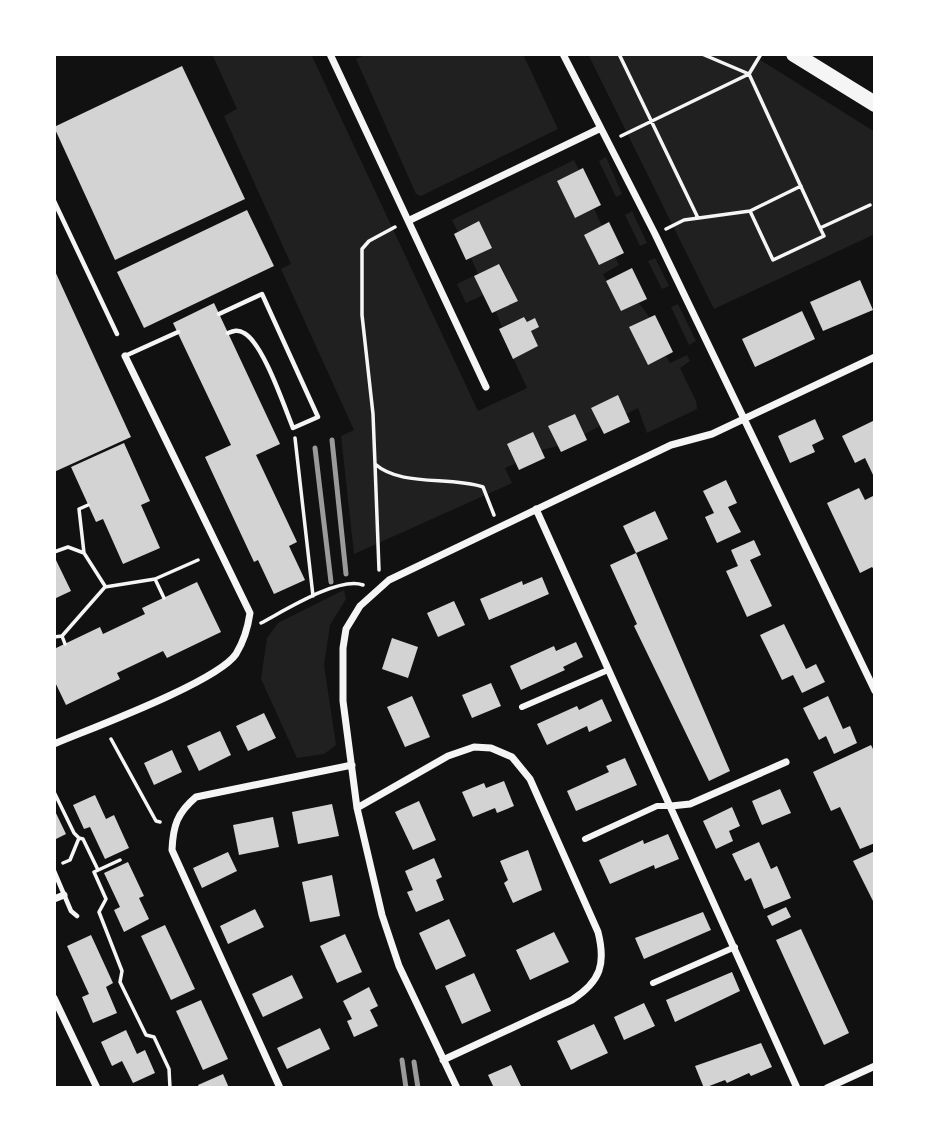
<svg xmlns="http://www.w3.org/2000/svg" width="929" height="1142" font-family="'Fira Sans',sans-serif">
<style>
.green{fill:#202020}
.building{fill:#d3d3d3}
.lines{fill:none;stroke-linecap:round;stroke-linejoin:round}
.path{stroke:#f5f5f5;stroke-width:3.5}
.service{stroke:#f5f5f5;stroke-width:4.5}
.pedestrian{stroke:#f5f5f5;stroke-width:6}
.minor{stroke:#f5f5f5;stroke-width:7}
.trunk{stroke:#f5f5f5;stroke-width:16}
.rail{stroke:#9a9a9a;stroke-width:5}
</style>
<rect width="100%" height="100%" fill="#111"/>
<path class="green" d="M212,54h99l167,357 49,-23 -14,-30 25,-12 -7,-15 8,-4 -4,-8 -8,3 -3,-5 -22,10 -6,-15 21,-12 -17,-36 -22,10 -7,-16 21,-10 -14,-26 -20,10 -6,-12 122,-60 5,10 -22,11 18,37 19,-9 8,17 -18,9 31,22 4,8 -16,9 18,37 18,-8 11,15 -20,10 17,36 19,-8 4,7 17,-8 3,6 -10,7 16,33 1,8 -50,24 -9,-25 -12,6 -8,-18 -26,12 8,18 -16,8 -9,-20 -26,12 9,20 -17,4 -8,-18 -26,12 9,19 -11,5 7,15 -158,71 -13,-118 13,-6 -73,-161 10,-5 -67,-148 13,-7z
M367,54h156l35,75 -137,67 -5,-2 -60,-135z
M588,54h163l124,78v102l-161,75z
M606,157l16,37 -6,3 -17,-36z
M632,211l15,32 -7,3 -15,-31z
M655,258l14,28 -7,3 -14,-28z
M474,276l9,19 -17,8 -9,-19z
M678,304l18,37 -7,4 -18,-38z
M344,590l2,9 -16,26 -6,40 12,80 -12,9 -27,4 -36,-79 6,-41 11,-15z"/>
<path class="building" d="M182,66l63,133 -130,61 -61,-133z
M583,168l18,37 -26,13 -18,-37z
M247,210l27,56 -130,62 -27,-56z
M479,221l13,27 -26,12 -12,-26z
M609,222l15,31 -25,12 -15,-30z
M499,264l19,37 -26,12 -18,-37z
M632,268l15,31 -26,12 -15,-30z
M54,269l77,168 -77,35z
M860,280l13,30 -50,21 -13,-29z
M214,303l66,141 -24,11 41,87 -8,4 16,34 -31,14 -16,-34 -4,2 -49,-105 26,-12 -58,-122z
M802,311l13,28 -60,28 -13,-28z
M655,315l18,37 -25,13 -19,-38z
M524,317l3,5 8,-4 4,9 -8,4 7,15 -25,13 -14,-30z
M618,395l12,27 -26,12 -13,-26z
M575,414l12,26 -26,12 -13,-26z
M815,419l9,20 -12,6 3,7 -25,11 -12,-27z
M875,420v59l-10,-21 -10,5 -13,-27z
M533,432l12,26 -26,12 -12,-26z
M124,443l26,58 -9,4 19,43 -37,16 -20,-45 -7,3 -25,-55z
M726,480l11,23 -9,4 13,25 -24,11 -12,-26 9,-4 -11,-22z
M859,488l6,12 10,-5v76l-3,-4 -12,6 -33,-70z
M655,511l13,28 -32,14 -13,-27z
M754,540l7,15 -11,5 22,46 -25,11 -21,-46 12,-5 -7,-16z
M636,553l94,218 -21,10 -75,-155 3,-2 -27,-59z
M54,556l17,35 -17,8z
M542,577l7,17 -60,26 -9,-21 42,-18 1,4z
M197,582l24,50 -54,26 -4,-7 -46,22 3,6 -54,26 -12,-25v-31l46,-22 3,7 42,-20 -3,-6z
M454,601l11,24 -27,12 -11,-24z
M784,624l22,45 10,-5 9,18 -23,11 -9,-18 -11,5 -22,-45z
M392,638l26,9 -10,31 -26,-9z
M576,642l7,15 -20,10 2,3 -44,20 -11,-24 44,-20 2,5z
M491,683l10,23 -29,12 -10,-23z
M412,696l18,41 -25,10 -18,-40z
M828,696l15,33 7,-3 7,17 -23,11 -8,-18 -7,4 -16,-32z
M602,699l10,22 -23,11 -2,-6 -40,19 -10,-21 40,-18 2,4z
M264,713l12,25 -28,13 -12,-25z
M220,731l11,24 -32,16 -12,-25z
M871,745l4,8v90l-15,6 -20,-42 -9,4 -18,-39z
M172,750l10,22 -28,13 -10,-22z
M625,758l12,27 -61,26 -9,-20 42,-19 -3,-6z
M504,781l10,25 -17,7 -2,-5 -22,9 -11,-25 22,-9 2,5z
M780,789l11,24 -29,12 -10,-24z
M95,795l11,24 8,-4 15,33 -24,11 -15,-32 -6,2 -11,-24z
M419,801l17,39 -23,10 -18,-38z
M332,804l7,32 -41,8 -6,-32z
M732,807l8,19 -11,5 4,10 -17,8 -13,-28z
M54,809l12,25 -12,6z
M273,817l6,30 -40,8 -6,-30z
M668,834l11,25 -24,10 -1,-4 -44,19 -11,-24 44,-20 1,4z
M759,842l12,27 6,-3 14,32 -27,11 -13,-31 -6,3 -13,-27z
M528,850l14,40 -29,13 -9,-20 4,-3 -8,-19z
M875,851v54l-22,-44z
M228,852l9,19 -35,17 -9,-20z
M434,858l8,19 -6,3 8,20 -28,12 -9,-20 6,-2 -8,-19z
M128,862l16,34 -5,2 10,21 -25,13 -10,-22 6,-3 -16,-34z
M332,875l8,41 -30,6 -8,-40z
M786,907l5,10 -19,9 -5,-10z
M255,909l9,18 -36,17 -8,-18z
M703,912l8,18 -67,29 -9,-21z
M449,919l17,37 -30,14 -17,-37z
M165,925l30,64 -24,11 -30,-64z
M801,929l48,104 -25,12 -48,-105z
M554,932l15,30 -39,18 -14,-30z
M345,934l17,38 -25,11 -17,-37z
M91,935l22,48 -7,4 11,26 -24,10 -11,-26 7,-3 -22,-48z
M732,972l8,19 -65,31 -9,-22z
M474,973l17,38 -29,13 -17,-38z
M292,975l11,23 -40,19 -11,-23z
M369,987l9,19 -8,4 8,16 -24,11 -7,-16 5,-2 -9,-18z
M201,1000l27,59 -25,11 -27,-59z
M644,1003l11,23 -31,14 -10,-23z
M594,1024l14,29 -37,17 -14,-29z
M320,1028l10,21 -43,20 -10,-21z
M126,1030l11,24 8,-4 10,23 -22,10 -11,-22 -10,5 -11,-24z
M761,1043l11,24 -21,9 -2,-3 -22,10 -2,-3 -21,8 -9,-22z
M511,1065l11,23h-28l-6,-13z
M223,1074l6,14h-30l-1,-3z"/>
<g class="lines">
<path class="path" d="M619,54l79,164
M702,54l47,20 71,154
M621,136l128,-62 12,-20
M750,211l51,-25
M395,227l-26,14 -7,8v66l11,99 2,50c26,23 74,12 108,23l11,28
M666,229l18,-9 66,-9 23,49 51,-24 -4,-8 50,-23
M295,438l18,158
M375,464l4,106
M54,552l14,-5 16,6 21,33
M84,553l-5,-44 9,-4
M155,579l9,19
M261,623c23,-12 78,-47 102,-38
M62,636l3,8
M54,637l8,-1 43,-49 50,-8 43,-19
M111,739l45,82 4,1
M54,792l20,41 5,5 -9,22 -7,3
M79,838l4,1 15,31
M120,860l-26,12 12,27 -7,13 23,59 -2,11 26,53 8,2 15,32 1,19"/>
<path class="service" d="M54,201l63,133
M219,314l43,-20 56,123 -25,11c-9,-22 -30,-85 -49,-95 -6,-4 -11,-2 -16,0
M125,356l53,-24
M54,871l17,40 6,5"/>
<path class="pedestrian" d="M522,707l86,-37
M585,839l72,-33h14
M653,983l82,-36"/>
<path class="minor" d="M330,54l156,333
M563,54l92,180 220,457
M410,220l189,-91
M536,509l261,579
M54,744c38,-16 163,-62 182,-90 8,-13 12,-27 14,-41l-125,-257
M671,806l19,-2 96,-42
M357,808l91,-52 26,-9 17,1 21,9 18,22 68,153c8,32 3,49 -26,68l-129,60
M54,899l10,-4
M54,998l43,90
M280,1088l-108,-238c1,-24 5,-37 24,-53l156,-32
M457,1088l-58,-122 -17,-51 -25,-107 -14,-107v-53l3,-19 14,-23 29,-26 282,-135 41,-11 163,-77
M827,1088l48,-22"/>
<path class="trunk" d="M794,54l81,50"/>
<path class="rail" d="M332,440l14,134
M315,448l16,134
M402,1060l4,28
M414,1062l4,26"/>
</g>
<rect width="929" height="1142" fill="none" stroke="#ffffff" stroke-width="112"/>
</svg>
